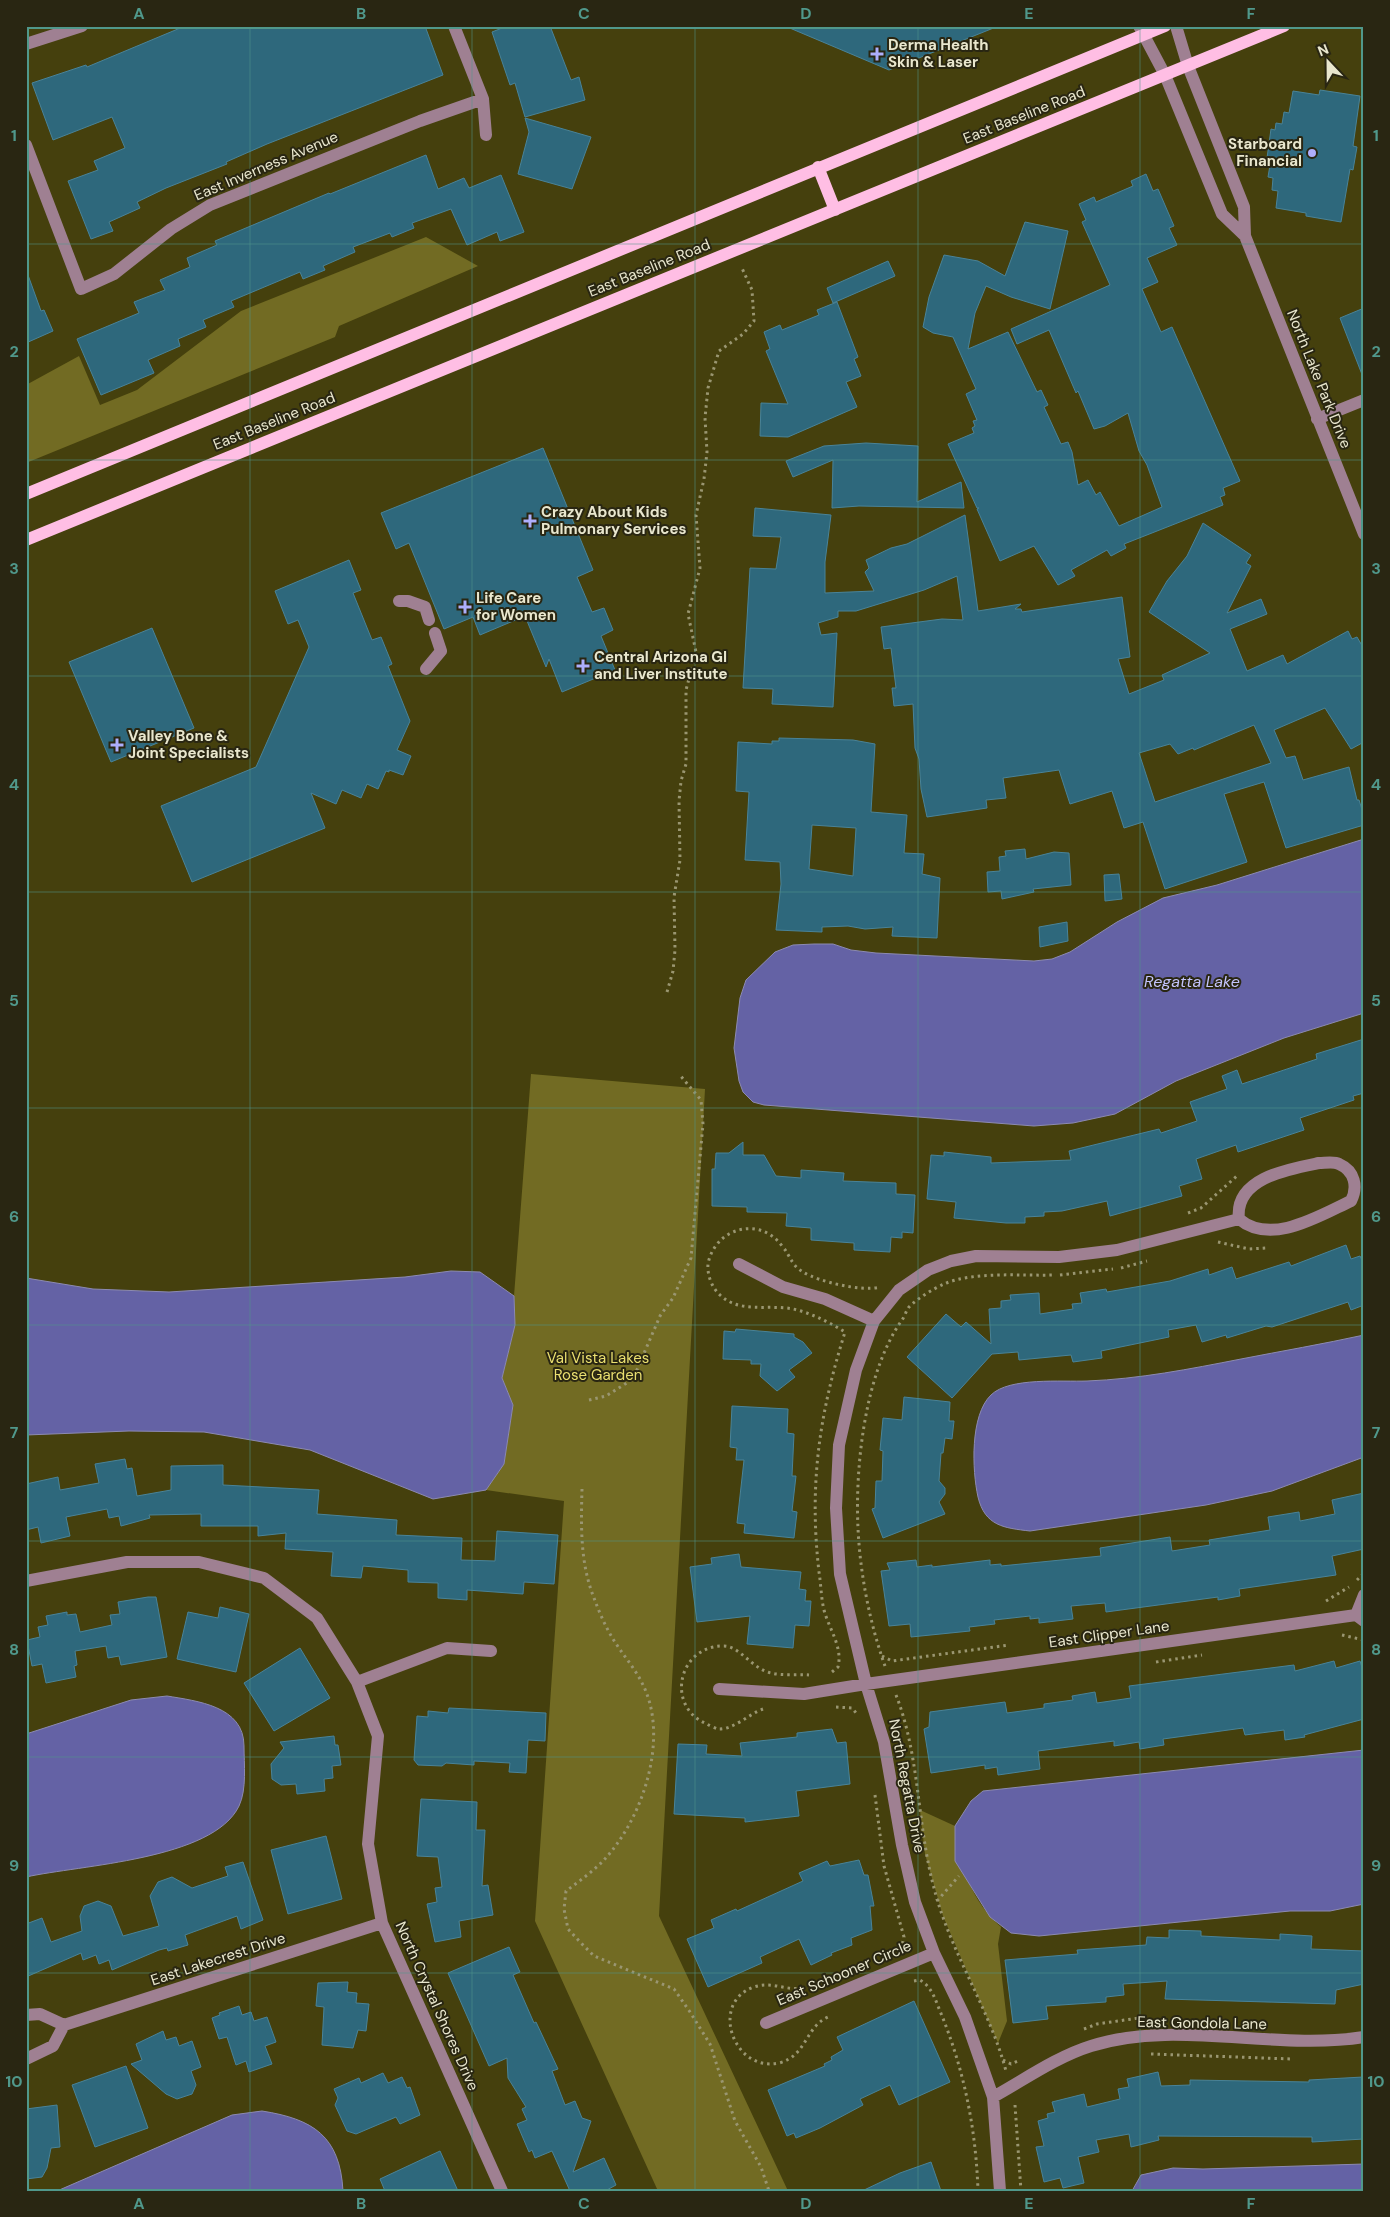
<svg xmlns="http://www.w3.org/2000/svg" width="1390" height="2217" font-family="'DM Sans',sans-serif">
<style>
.green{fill:#726b23}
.water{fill:#6462a5;stroke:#8c8ab1}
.building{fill:#2e687c;stroke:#498398;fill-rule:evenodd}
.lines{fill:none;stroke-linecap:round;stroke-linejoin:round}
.path{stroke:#9a9671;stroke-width:3;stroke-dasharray:2.5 4;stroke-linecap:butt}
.minor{stroke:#9f8092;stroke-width:12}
.major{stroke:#ffbee4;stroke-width:12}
.grid{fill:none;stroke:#50988b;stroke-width:1;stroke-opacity:0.55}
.poi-dot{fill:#aeaefb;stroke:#292612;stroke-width:2}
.labels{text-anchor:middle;stroke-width:4;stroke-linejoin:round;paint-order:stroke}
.poi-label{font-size:15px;font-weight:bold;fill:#e9e7ce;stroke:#292612;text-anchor:start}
.street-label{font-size:15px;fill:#e9e7ce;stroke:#292612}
.park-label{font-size:15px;fill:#eadf70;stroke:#292612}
.water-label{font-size:16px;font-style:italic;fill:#c3c4fd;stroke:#292612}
.neatline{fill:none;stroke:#50988b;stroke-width:2}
.grid-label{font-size:16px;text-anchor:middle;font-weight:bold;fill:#50988b}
</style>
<rect width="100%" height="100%" fill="#45400d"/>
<path class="green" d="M426,237l52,29 -139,60 -4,11 -309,126v-78l53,-29 21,49 37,-15 104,-79z
M531,1074l174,15 -46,827 129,275h-130l-123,-270 29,-420 -78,-11 18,-26 9,-59 -11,-27 13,-53 -1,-29z
M920,1810l35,16c2,36 18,77 46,101l-3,17 9,77 -9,22 -55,-127 -18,-62z"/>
<path class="water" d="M1364,839v174l-80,25 -108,43 -61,33 -42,9 -39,3 -270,-21 -11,-3 -10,-10 -4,-11 -5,-33 6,-50 6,-18 29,-28 18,-7 21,-1h19l18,6 25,3 158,8 18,-2 18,-7 47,-30 46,-24 54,-13z
M451,1271l29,1 34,24 1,29 -13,53 11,27 -9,59 -18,26 -53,9 -123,-49 -106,-18 -75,-1 -103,4v-157l67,11 76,3 236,-15z
M1364,1335v122l-92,34 -66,14 -176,26c-26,-3 -45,-5 -52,-34 -6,-27 -8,-82 13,-102 18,-18 71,-13 96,-14 52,-2 103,-12 154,-22 41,-8 82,-15 123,-24z
M167,1696c30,5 77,10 77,50 0,18 3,43 -5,60 -26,54 -159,59 -213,71v-143l105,-34z
M1364,1750v154l-34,7h-40l-251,25 -28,-3 -21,-16 -35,-56v-35l16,-25 12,-10z
M262,2111c51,8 78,25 81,80h-286l175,-76z
M1364,2164v27h-232l9,-16 32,-7 30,1z"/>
<path class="building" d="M185,26h240l18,49 -176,69 -41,18 1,2 -61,24 -29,14 3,6 -31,14 4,9 -22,8 -23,-58 30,-11 -4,-9 31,-13 -13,-31 -59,23 -21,-57 54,-18 1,2z
M507,26h43l21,54 8,-3 6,23 -60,17 -10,-34 -5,2 -18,-53z
M785,26h211v1l-107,43z
M1320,90l40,6 -7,50 4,1 -4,23 -3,-1 -9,53 -35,-6v-3l-30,-5 2,-17 -6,-1 1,-12 -5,-1 3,-18 -4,-1 4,-29 4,1 1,-7 6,1 2,-12 5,1 4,-22 26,4z
M525,118l66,19 -19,52 -54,-15 11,-42z
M426,155l12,34 26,-11 5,10 32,-13 23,57 -24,9 -3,-9 -30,13 -16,-36 -39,14 2,5 -22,9 -2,-4 -37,14 2,5 -32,14 2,4 -22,9 -3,-7 -69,29 3,6 -31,13 3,7 -28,12 2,7 -32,14 6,13 -53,22 -24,-56 62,-26 -5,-11 31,-12 -5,-10 30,-13 -3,-9 30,-13 -2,-4 114,-48 1,1z
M1146,174l7,17 5,-2 16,37 -5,2 8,17 -30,13 11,24 -16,7 19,43 11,-5 68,154 -17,7 2,7 -5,2 3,8 -99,39 2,4 -15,8 -4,-6 -36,20 4,6 -17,9 -24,-39 -34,15 -23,-52 2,-1h-2l-29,-64 26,-11 -2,-5 3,-2 -2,-5 4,-1 -11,-26 10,-5 -23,-52 -20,-4 -10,-6 6,-30 15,-42 34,6 27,15 20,-54 43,9 -18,78 -39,-12 -25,-11 -11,27 -7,36 40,-17 29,60 4,-2 7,15 -4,2 17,37 7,-2 4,10 6,33 10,-5 8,15 4,-3 19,34 43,-19 -15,-42 -8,-14 -11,-38 -23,13 -11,3 -16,-38 -2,2 -27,-63 -32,14 -6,-15 99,-44 -28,-63 4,-2 -7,-16 15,-7 2,5 37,-16 -2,-5z
M888,261l7,15 -62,27 -6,-15z
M28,275l13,36 3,-1 9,21 -27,12v-67z
M837,302l21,55 -4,2 7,17 -15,6 11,25 -69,30 -28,-1 1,-33 27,1 -22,-53 4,-2 -6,-17 16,-7 2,5 37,-15 -2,-5z
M1364,308v68l-1,1 -23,-59z
M866,443l52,3 -1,56 44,-20 3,26 -105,-2 -27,2 1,-48 -40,17 -7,-16 38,-15z
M543,448l50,122 -16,7 15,35 12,-4 9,22 -12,6 14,34 -53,22 -13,-33 -3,8 -21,-51 -45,19 -7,-18 -29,12 -35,-86 -13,6 -15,-36z
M755,508l76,7 -6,47v31l49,-2 -9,-19 4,-4 -3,-8 25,-12 16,-4 58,-29 13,96 43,-7 -6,5h6l1,3 100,-15 8,60 -12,2 11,35 35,-14 -2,-5 48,-22 -61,-41 18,-31 20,-25 16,-33 48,32 -5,8 5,3 -24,47 34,-14 6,15 -37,15 17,42 36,-16 4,9 61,-33 4,8 5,-2 7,12v93l-13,7 -26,-41 -51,22 12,28 9,-2 8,24 46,-13 8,33h2l5,16v9l-78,23 -22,-66 -40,12 23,68 -82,27 -22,-67 -19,6 -12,-37 -42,13 -11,-34 -56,8 3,20 -20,2 1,8 -60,9 -6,-28 -2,-30 -4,-11 -2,-44 -19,2 -2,-18h4l-5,-40 -7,1 -3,-22 61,-8 21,1 -6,-44 -33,14 -68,21h-18v6l-20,6 3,12 16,-2 -4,74 -61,-3 1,-15 -30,-1 7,-120 26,1 5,-32 -28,-1zM1254,725l17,38 -116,39 -16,-49 31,-9 8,10 15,-6 1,2z
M349,560l12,30 -8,3 19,47 9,-3 11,27 -4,2 22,55 -13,29 14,6 -8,19 -14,-5v2l-3,-1 -8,18 -11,-5 -6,14 -19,-8 -6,14 -25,-11 14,35 -133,54 -31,-76 95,-39 53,-120 -11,-27 -10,4 -13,-33z
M152,628l42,100 -83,34 -42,-100z
M779,738l74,2 22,4 -4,68 36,3 -3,38 20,1 -2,20 18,4 -3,60 -45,-2 1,-9 -28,2 -17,-3 -26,1v5l-46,-2 5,-46 -1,-22 -35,-2 4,-68 -13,-1 2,-49 34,2v-3h7zM812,825l44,3 -3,48 -44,-7z
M1025,849l1,10 28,-7 15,1 2,32 -38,4 1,3 -32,7 -1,-8 -13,1 -1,-20 13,-1 -1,-14 7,-1 -1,-5z
M1119,874l3,25 -17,2 -1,-26z
M1067,922l1,19 -28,6 -1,-20z
M1364,1039v54l-11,3 1,4 -54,18 4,12 -66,22 -2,-7 -40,14 6,20 -23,7 3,10 -72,20 -3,-15 -45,10 -18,1v4l-19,1v6h-19l-52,-5 2,-16 -29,-3 4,-44 13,1v-4l47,5v6l80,-3 -2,-9 90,-22 2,4 36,-12 -7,-19 37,-13 -5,-13 15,-6 5,14 75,-25 -1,-5z
M743,1142v13h21l12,21 25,2v-8l43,3 -1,8 53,2v11l19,1 -2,38 -11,-1v6l-11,-1 -1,15 -36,-2v-7l-43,-3v-12l-25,-2 1,-13 -40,-1v-5l-35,-1v-37h3l1,-16h13z
M1346,1245l5,14 9,-3 4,8v41l-13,5 -3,-8 -76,25 -6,-1 -39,12 -1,-3 -24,7 -6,-17 -28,5 1,7 -68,14 1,7 -29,4 -2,-7 -52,5 -1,-8 -26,2 -40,44 -45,-41 39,-43 15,13 5,-5 25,22 -2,-35 12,-1v-7l10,-1 -1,-5 29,-2 1,21 33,-5 -1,-5 10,-1 -2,-10 26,-4 1,3 63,-11 38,-12 1,6 23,-8 4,12 53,-17 2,4z
M736,1329l58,5v3l9,5 9,11 -23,17 6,7 -18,14 -17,-15 1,-12h-10v-4l-28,-1 1,-28 11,1z
M904,1397l46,5 -1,19h5l-2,18 -7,-1 -2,15h-2l-2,28 6,7v6l-6,8 6,12 -62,24 -11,-29 3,-1 1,-27h6l1,-30 -3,-1 3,-32 19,2z
M732,1406l56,3 -1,24 7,1 -2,42h4l-4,35 5,1 -3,26 -50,-5 1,-9 -8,-1 7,-63h-8l1,-12 -7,-1z
M125,1459l2,10 5,-1 5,28 34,-6v-24l52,-1v20l96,5 -2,24 80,6 -1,15 66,3 -1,22 34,1 2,-30 61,4 -4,49 -30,-2 -1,12 -56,-4v10l-29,-2v-15l-30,-1v-12l-45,-4 -2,12 -30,-2 2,-24 -48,-3 1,-16 -28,3v-10h-57v-12l-52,1 1,3 -29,8 -2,-10 -10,2 -2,-9 -41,8 4,19 -29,7 -3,-16 -12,3v-46l32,-7 2,13 39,-7 -4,-19z
M1364,1493v56l-32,7 4,19 -97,14 1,7 -22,4v-3l-112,15 -1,-9 -34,3 2,13 -34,4v-5l-9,1v-3l-36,4 1,4 -26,3 1,4 -59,6 -1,-13 -21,2 -8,-55 9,-1 -3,-7 29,-3 1,7 15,-2v2l58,-7v5l11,-1v2l100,-10 -1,-8 70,-11 2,14 38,-6 -1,-5 61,-10 -2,-13 31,-5 1,9 35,-7 -3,-14z
M739,1554l2,13 60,5 -2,17 7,1 -1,11h6l-2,25 -14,-1 -2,23 -46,-4 3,-28 -53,6 -7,-55 22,-3 -1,-6z
M148,1597h8l11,60 -46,8 -2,-9 -11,2 -2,-12 -31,5 2,14 -3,1 2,11 -30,6 -4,-19 -10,2 -5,-26 13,-3 -2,-10 10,-2 -2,-9 21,-4v3l9,-1 4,18 32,-7 -2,-10 10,-1 -2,-12z
M220,1607l29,7 -13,58 -59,-13 11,-47 30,6z
M300,1648l30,50 -56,33 -30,-48z
M1334,1661l2,7 24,-7 4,13v45l-60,16 1,2 -20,3 -1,-10 -39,5 -2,-7 -80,11 1,6 -24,4 -1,-7 -25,4v-5l-76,10 2,18 -42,6 -1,-8 -12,2v-4l-54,8 -7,-44 5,-2 1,-15 75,-10 2,11 37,-5v-4l29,-4 -1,-4 23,-4 2,11 34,-5 -2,-12 165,-21 1,6z
M449,1708l97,5 -1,28 -17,-1 -2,33 -17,-1 1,-9 -36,-2v4l-28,-2 -4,3 -24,-1 -4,-5 3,-44 11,1v-6l20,2z
M832,1729l5,14 9,-1 4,42 -54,7 3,25 -54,6v-4l-71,-4 4,-70 29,1 -1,9 36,2 -2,-13 57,-6v-4z
M334,1736l1,9h3l3,20 -9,1 1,12 -9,1 1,12 -28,3 -1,-10 -15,1 -9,-6 -1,-15 13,-16 -4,-6z
M421,1799l56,3 -1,28h9l-3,56 6,-1 5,30 -34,6 2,16 -26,5 -8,-38 10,-2 -2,-14 7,-1 -4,-30 -21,-1z
M326,1836l16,63 -54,15 -17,-64z
M859,1860l5,15h4l6,31h-4l2,24 -21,8 1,7 -21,8 1,2 -21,10 -12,-26 -39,18 2,6 -54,24 -21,-48 27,-11 -3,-8 25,-11 1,2 66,-30 -4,-8 28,-12 3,5z
M243,1862l20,58 -22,9 -4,-13 -52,19 3,10 -20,6 -1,-3 -8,2 -47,20 -3,-10 -10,4 -3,-9 -13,5 -2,-7 -55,24v-53l16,-6 9,24 31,-11 -2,-15 4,-10 14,-5 13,5 12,30 36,-10 -9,-30 8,-14 14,-5 20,11 36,-12 -3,-9z
M1169,1930l32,1v5l79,4v-6l32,2 -1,13 53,2v33l-28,6 -1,14 -170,-5 2,-18 -44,3 1,11 -18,2v5l-60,4 2,13 -35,4 -8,-63 73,-6 -1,-4 69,-5 1,-8 22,1z
M509,1947l11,25 -7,3 21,48 2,-1 22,47 -6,2 13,34 10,-4 7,17 9,3 -18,51 31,-14 12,27 -11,6h-35l-18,-40 -17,7 -3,-8 -3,2 -12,-28 10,-4 -5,-11 4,-2 -18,-29 -1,-20 -18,8 -41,-93z
M348,1982l-1,10 10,1 -1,10 13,1 -3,27 -8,-1 -5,18 -31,-3 2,-38 -8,-1 2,-23z
M914,2001l36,81 -51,23 -9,-20 -30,14 3,6 -43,23 -24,10 -2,-5 -7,3 -19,-46 57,-24 -1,-2 8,-4 -1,-3 12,-7 -6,-13z
M239,2006l3,9 9,-3 3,9 13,-4 9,25 -11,4 7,18 -23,8 -3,-11 -10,4 -9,-28 -8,2 -7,-21 8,-3 -1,-2z
M163,2031l3,9 10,-3 3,9 13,-5 9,26 -10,4 5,14 -4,9 -15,5 -11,-5 -35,-30 11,-4 -6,-16z
M126,2066l22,62 -53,19 -23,-62z
M1158,2072l3,14 29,-1v-5l119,2v-2l54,-3 1,62 -52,3v-5l-154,-1 1,4 -28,7 -2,-13 -33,6 3,12 -21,5 6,26 -21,5 -3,-10 -16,4 -8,-35 8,-1 -6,-25 10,-3 -1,-4 8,-2 -3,-10 32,-8 3,13 33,-8 -2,-10 11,-2 -2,-8z
M383,2073l5,10 14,-6 5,11 3,-1 10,28 -20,9 -4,-7 -40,17 -9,-3 -12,-26 3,-7 -4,-9 25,-11 2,5z
M57,2105l3,42 -9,1 -4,20 -5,9 -16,2v-70z
M440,2151l18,40h-73l-5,-12z
M931,2162l10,29h-79l38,-18z"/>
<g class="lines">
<path class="path" d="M667,992l6,-21 2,-21 -1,-53 6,-37 -1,-59 2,-20 5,-17v-74l10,-38 -8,-38 12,-46 -4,-53 8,-36 3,-27 -2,-34 3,-30 11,-37 24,-17 11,-13 -2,-31 -11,-24
M1188,1213l13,-5 37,-33
M1218,1242l31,7 17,-1
M1121,1268l26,-7
M1060,1275l53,-6
M589,1400l17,-4 27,-17 27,-63 13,-18 18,-40 12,-134 -2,-24 -22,-26
M582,1489c-1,37 -2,74 12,109 4,11 9,23 15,34 10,19 26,35 35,55 25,54 -2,134 -42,175 -11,11 -24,20 -36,29l-2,18 4,20 13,14 13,13 80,33 16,23 20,32 25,77 26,46 8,24
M1357,1580l7,-7
M1326,1601l23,-14
M1342,1635l22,5
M882,1656l10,5 117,-16
M1156,1662l46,-7
M885,1666c-15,-42 -25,-92 -27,-138 -3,-62 7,-156 44,-208 3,-4 4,-9 7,-13 9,-9 24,-18 35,-23 30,-13 77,-8 109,-9
M832,1672l6,-5c5,-20 -9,-38 -14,-57 -3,-12 -3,-26 -5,-38 -10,-87 0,-157 26,-240 -16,-10 -34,-19 -52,-23 -24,-5 -53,5 -73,-14 -8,-7 -13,-20 -12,-31 2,-12 10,-24 21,-30 18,-10 40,-6 53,12 9,10 8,18 21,26 16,10 60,20 77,15
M896,1695c24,61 21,130 38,193 16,64 55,119 72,183
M836,1707l16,1 5,6
M763,1709c-14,5 -30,21 -45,20 -3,-1 -8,-3 -11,-5 -42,-17 -29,-78 16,-78 16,-1 29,23 48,27 12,3 26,1 38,2
M875,1795l9,71 20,71 -2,8 -6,5
M937,1901l22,-25
M914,1981l6,-1c12,7 15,19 20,31 24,58 36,118 38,180
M803,1988c-17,3 -31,-7 -49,-1 -45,15 -21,86 25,76 28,-7 26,-36 49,-46
M1084,2029l13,-5 42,-6
M1151,2054l141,5
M1003,2060l8,4 7,-3
M1015,2105l6,86"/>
<path class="minor" d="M454,26l29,73 3,36
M1139,26l26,49 57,139 23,22
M1176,26l12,40 56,141 1,29 119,298
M26,44l56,-18
M26,145l55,144 33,-15 57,-45 39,-24 210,-84 63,-22
M1317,419l47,-19
M399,601h9l17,6 4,13
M426,669l15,-18 -6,-18
M1319,1163c6,0 15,-2 20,1 16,7 19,23 12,37 -32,15 -80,45 -112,18 -5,-41 50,-50 80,-56z
M739,1264l44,23 42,12 49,22
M26,1581l101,-19h72l65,16 53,40 40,64 21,54 -10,108 14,79 120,268
M1356,1615l8,-20
M357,1682l90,-34 44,3
M719,1689l85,5 62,-10 490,-69 8,6
M26,2015l14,-1 24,11 318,-102
M766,2023l168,-70
M26,2059l27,-13 11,-21
M993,2097c31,-17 63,-40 98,-51 84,-27 184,5 273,-9
M1000,2191l-7,-94 -28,-80 -31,-64 -19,-51 -13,-57 -18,-103 -18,-58 -26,-110 -4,-66 3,-63 17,-75 18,-49 25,-31 29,-20 23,-9 25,-5 83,1 58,-7 122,-31"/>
<path class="major" d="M818,167l17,43
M26,494l1139,-468
M26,540l1258,-514"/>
</g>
<path class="grid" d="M250,26v2165M472,26v2165M695,26v2165M918,26v2165M1140,26v2165M26,244h1338M26,460h1338M26,676h1338M26,892h1338M26,1108h1338M26,1325h1338M26,1541h1338M26,1757h1338M26,1973h1338"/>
<g class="poi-dot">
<path d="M874.5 46.5h5v5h5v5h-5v5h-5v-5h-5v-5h5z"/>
<circle cx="1312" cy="153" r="5"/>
<path d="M527.5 513.5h5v5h5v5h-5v5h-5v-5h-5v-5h5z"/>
<path d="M462.5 599.5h5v5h5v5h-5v5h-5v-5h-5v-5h5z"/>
<path d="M580.5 658.5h5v5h5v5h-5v5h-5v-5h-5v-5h5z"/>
<path d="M114.5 737.5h5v5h5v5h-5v5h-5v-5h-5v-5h5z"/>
</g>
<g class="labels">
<g class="poi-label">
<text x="888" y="50">Derma Health<tspan x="888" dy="17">Skin &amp; Laser</tspan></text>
<text x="1302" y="149" text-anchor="end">Starboard<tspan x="1302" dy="17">Financial</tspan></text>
<text x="541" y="517">Crazy About Kids<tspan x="541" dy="17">Pulmonary Services</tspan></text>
<text x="476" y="603">Life Care<tspan x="476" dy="17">for Women</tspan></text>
<text x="594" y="662">Central Arizona GI<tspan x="594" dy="17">and Liver Institute</tspan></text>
<text x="128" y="741">Valley Bone &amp;<tspan x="128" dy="17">Joint Specialists</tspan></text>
</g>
<g class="street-label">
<text transform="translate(1024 115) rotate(-22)" y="5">East Baseline Road</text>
<text transform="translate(266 166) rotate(-23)" y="5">East Inverness Avenue</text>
<text transform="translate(649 268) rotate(-22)" y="5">East Baseline Road</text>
<text transform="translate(1319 379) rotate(68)" y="5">North Lake Park Drive</text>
<text transform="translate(274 421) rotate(-22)" y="5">East Baseline Road</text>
<text transform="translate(1109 1634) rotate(-8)" y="5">East Clipper Lane</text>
<text transform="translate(907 1786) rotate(79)" y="5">North Regatta Drive</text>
<text transform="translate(218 1959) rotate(-18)" y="5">East Lakecrest Drive</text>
<text transform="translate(844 1973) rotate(-23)" y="5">East Schooner Circle</text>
<text transform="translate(437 2006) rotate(66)" y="5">North Crystal Shores Drive</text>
<text transform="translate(1202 2023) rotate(1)" y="5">East Gondola Lane</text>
</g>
<g class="park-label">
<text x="598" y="1363">Val Vista Lakes<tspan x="598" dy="17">Rose Garden</tspan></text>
</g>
<g class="water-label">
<text x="1192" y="987">Regatta Lake</text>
</g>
</g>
<rect width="1390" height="2217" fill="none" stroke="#292612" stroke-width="55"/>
<g transform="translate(1328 62) rotate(338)" stroke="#292612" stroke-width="4" paint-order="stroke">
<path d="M0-4L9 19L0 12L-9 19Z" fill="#e9e7ce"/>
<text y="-8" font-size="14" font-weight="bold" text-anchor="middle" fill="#e9e7ce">N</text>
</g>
<rect x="28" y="28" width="1334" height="2162" class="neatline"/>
<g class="grid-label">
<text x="139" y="19">A</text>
<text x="361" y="19">B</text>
<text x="584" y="19">C</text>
<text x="806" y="19">D</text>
<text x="1029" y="19">E</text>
<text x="1251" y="19">F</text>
<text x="14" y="141">1</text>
<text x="1376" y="141">1</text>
<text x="14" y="357">2</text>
<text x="1376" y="357">2</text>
<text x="14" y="574">3</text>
<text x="1376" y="574">3</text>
<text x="14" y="790">4</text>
<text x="1376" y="790">4</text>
<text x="14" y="1006">5</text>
<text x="1376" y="1006">5</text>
<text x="14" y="1222">6</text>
<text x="1376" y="1222">6</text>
<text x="14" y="1438">7</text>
<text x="1376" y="1438">7</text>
<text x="14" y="1655">8</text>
<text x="1376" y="1655">8</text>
<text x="14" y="1871">9</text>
<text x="1376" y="1871">9</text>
<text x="14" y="2087">10</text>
<text x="1376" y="2087">10</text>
<text x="139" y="2209">A</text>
<text x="361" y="2209">B</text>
<text x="584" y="2209">C</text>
<text x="806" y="2209">D</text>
<text x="1029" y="2209">E</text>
<text x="1251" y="2209">F</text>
</g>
</svg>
